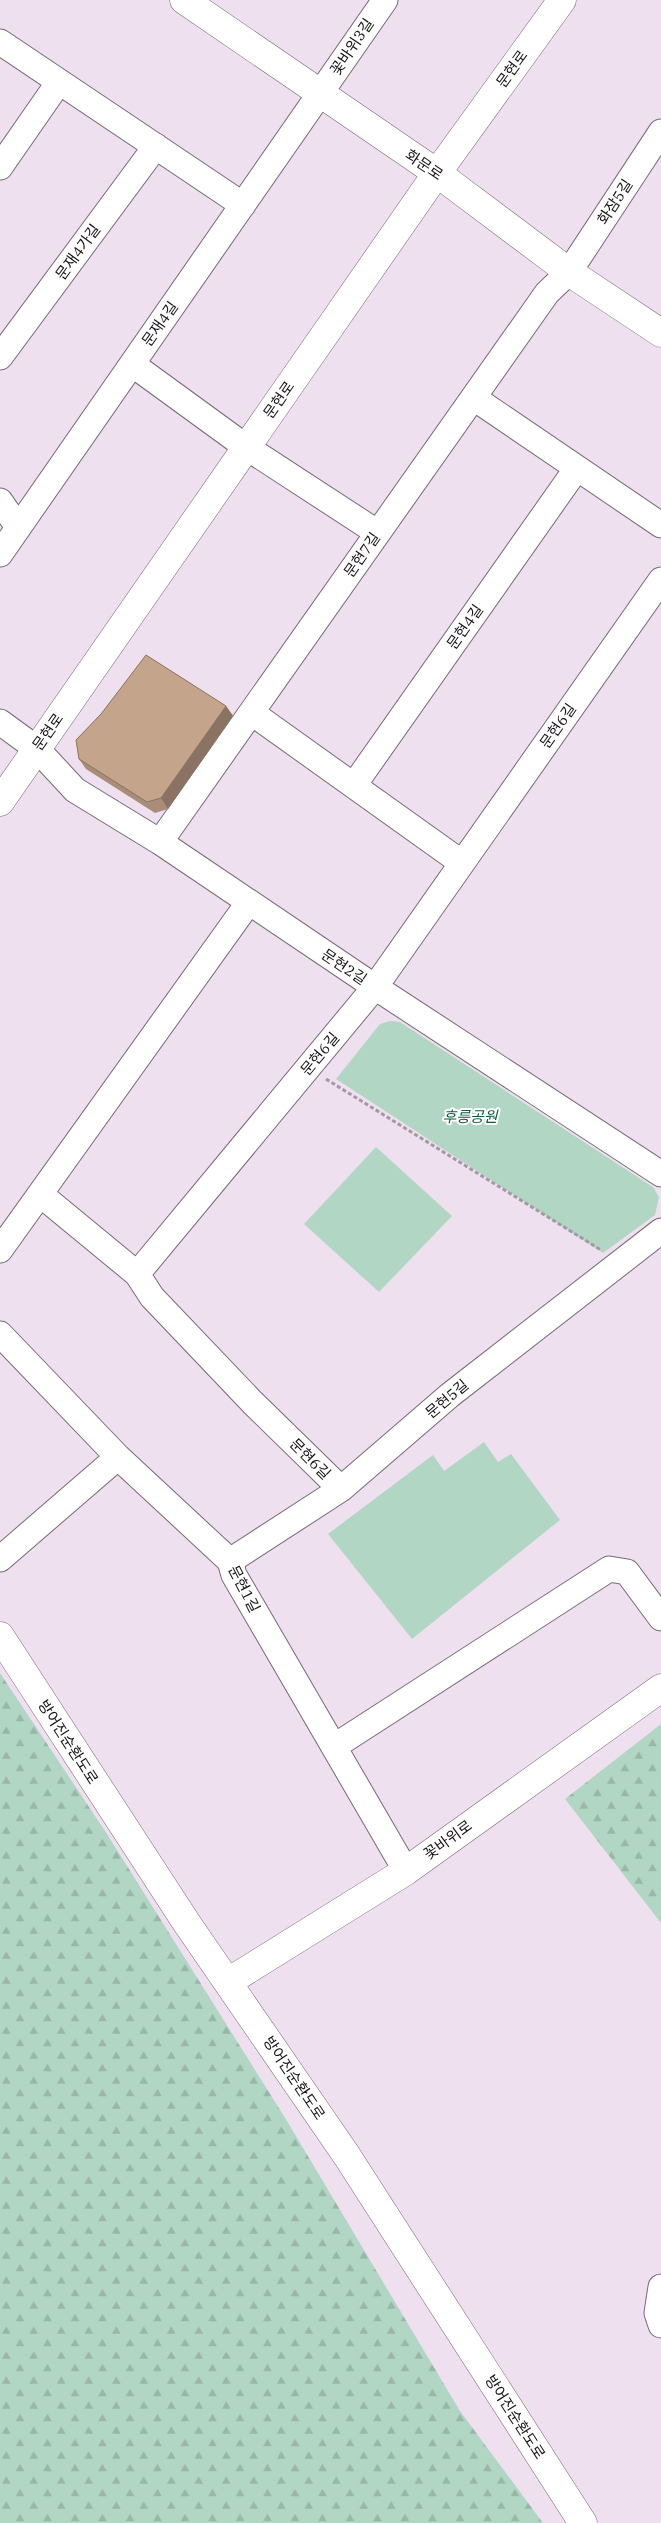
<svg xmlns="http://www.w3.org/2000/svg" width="661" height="2523" font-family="'IBM Plex Serif','Noto Sans KR',serif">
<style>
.forest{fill:url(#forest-firs)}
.green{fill:#b2d6c4}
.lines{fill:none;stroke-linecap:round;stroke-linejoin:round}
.street-casing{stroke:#776a77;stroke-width:27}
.secondary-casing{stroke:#776a77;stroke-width:29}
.path{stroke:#a398a3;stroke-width:3;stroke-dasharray:4 2.5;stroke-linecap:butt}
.street{stroke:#fff;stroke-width:25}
.secondary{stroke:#fff;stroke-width:28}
.wall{fill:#a98d78}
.shaded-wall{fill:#8a7362}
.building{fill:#c5a48c;stroke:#8a7362}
.labels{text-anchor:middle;stroke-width:4;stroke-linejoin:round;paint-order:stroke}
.street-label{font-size:15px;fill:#171217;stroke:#fff}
.park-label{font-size:15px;font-style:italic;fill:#0e583e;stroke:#fff}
</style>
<defs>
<pattern id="forest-firs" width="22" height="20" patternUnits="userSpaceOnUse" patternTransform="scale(1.25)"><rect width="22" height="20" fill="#b2d6c4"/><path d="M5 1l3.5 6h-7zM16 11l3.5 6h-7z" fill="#98b7a8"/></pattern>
</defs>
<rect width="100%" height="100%" fill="#efe0ef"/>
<path class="forest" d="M0,1673l107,161 180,287 173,290 83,112h-543z
M661,1724v199l-96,-124z"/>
<path class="green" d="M390,1021l10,1 253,165 6,10 -4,18 -52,38 -267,-174 44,-55z
M376,1147l76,69 -73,76 -75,-68z
M484,1442l14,20 13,-8 49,66 -148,119 -84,-105 105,-79 11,16z"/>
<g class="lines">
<defs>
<path id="street" d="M0,42l243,163
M0,167l59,-85
M0,357l156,-211
M132,364l114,83 132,86
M474,398l187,127
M0,501l18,26
M0,554l385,-554
M252,713l210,150
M0,722l37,27 38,41 85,52 215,145 286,187
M354,785l223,-317
M160,842l387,-549 22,-21 92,-140
M40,1194l97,80
M0,1250l249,-348
M0,1334l118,123 112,104 4,14 172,296
M341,1489l-89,-87 -100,-105 -15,-23 238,-287 286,-407
M0,1559l118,-102
M230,1561l111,-72 109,-94 211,-164
M335,1746l274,-177 18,3 34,46
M661,2287l-4,26 4,12"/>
<path id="secondary" d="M184,0l253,173 132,99 92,61
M0,802l437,-629 125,-173
M0,1636l186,286 161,234 236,367
M228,1982l178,-111 255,-183"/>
</defs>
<use href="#street" class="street-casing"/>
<use href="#secondary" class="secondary-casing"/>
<path class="path" d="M326,1079l275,171"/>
<use href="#street" class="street"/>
<use href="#secondary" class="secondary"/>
</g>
<path class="wall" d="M226,706l7,10 -65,93 -13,4 -69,-44 -7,-10z"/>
<path class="shaded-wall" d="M226,706l7,10 -65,93 -7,-11z"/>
<path class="building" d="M146,655l80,51 -65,92 -14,4 -68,-43 -3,-19 25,-26z"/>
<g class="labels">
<g class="street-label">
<text transform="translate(352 47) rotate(-56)" y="5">꽃바위3길</text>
<text transform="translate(512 69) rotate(-54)" y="5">문현로</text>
<text transform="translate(424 165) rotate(34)" y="5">화문로</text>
<text transform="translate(615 202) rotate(-57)" y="5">화잠5길</text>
<text transform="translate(78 252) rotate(-54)" y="5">문재4가길</text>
<text transform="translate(160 324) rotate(-55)" y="5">문재4길</text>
<text transform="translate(279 400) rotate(-55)" y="5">문현로</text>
<text transform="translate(362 555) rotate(-55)" y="5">문현7길</text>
<text transform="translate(465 627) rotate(-55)" y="5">문현4길</text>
<text transform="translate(558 726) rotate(-55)" y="5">문현6길</text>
<text transform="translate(48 732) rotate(-55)" y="5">문현로</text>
<text transform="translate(344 967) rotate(34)" y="5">문현2길</text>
<text transform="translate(320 1054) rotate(-50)" y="5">문현6길</text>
<text transform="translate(447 1399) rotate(-40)" y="5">문현5길</text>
<text transform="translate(310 1459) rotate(45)" y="5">문현6길</text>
<text transform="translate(244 1589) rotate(63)" y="5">문현1길</text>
<text transform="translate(68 1742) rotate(57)" y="5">방어진순환도로</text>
<text transform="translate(448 1840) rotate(-36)" y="5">꽃바위로</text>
<text transform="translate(294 2078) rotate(56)" y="5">방어진순환도로</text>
<text transform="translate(515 2417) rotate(57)" y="5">방어진순환도로</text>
</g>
<g class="park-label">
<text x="470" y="1122">후릉공원</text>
</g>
</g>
</svg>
